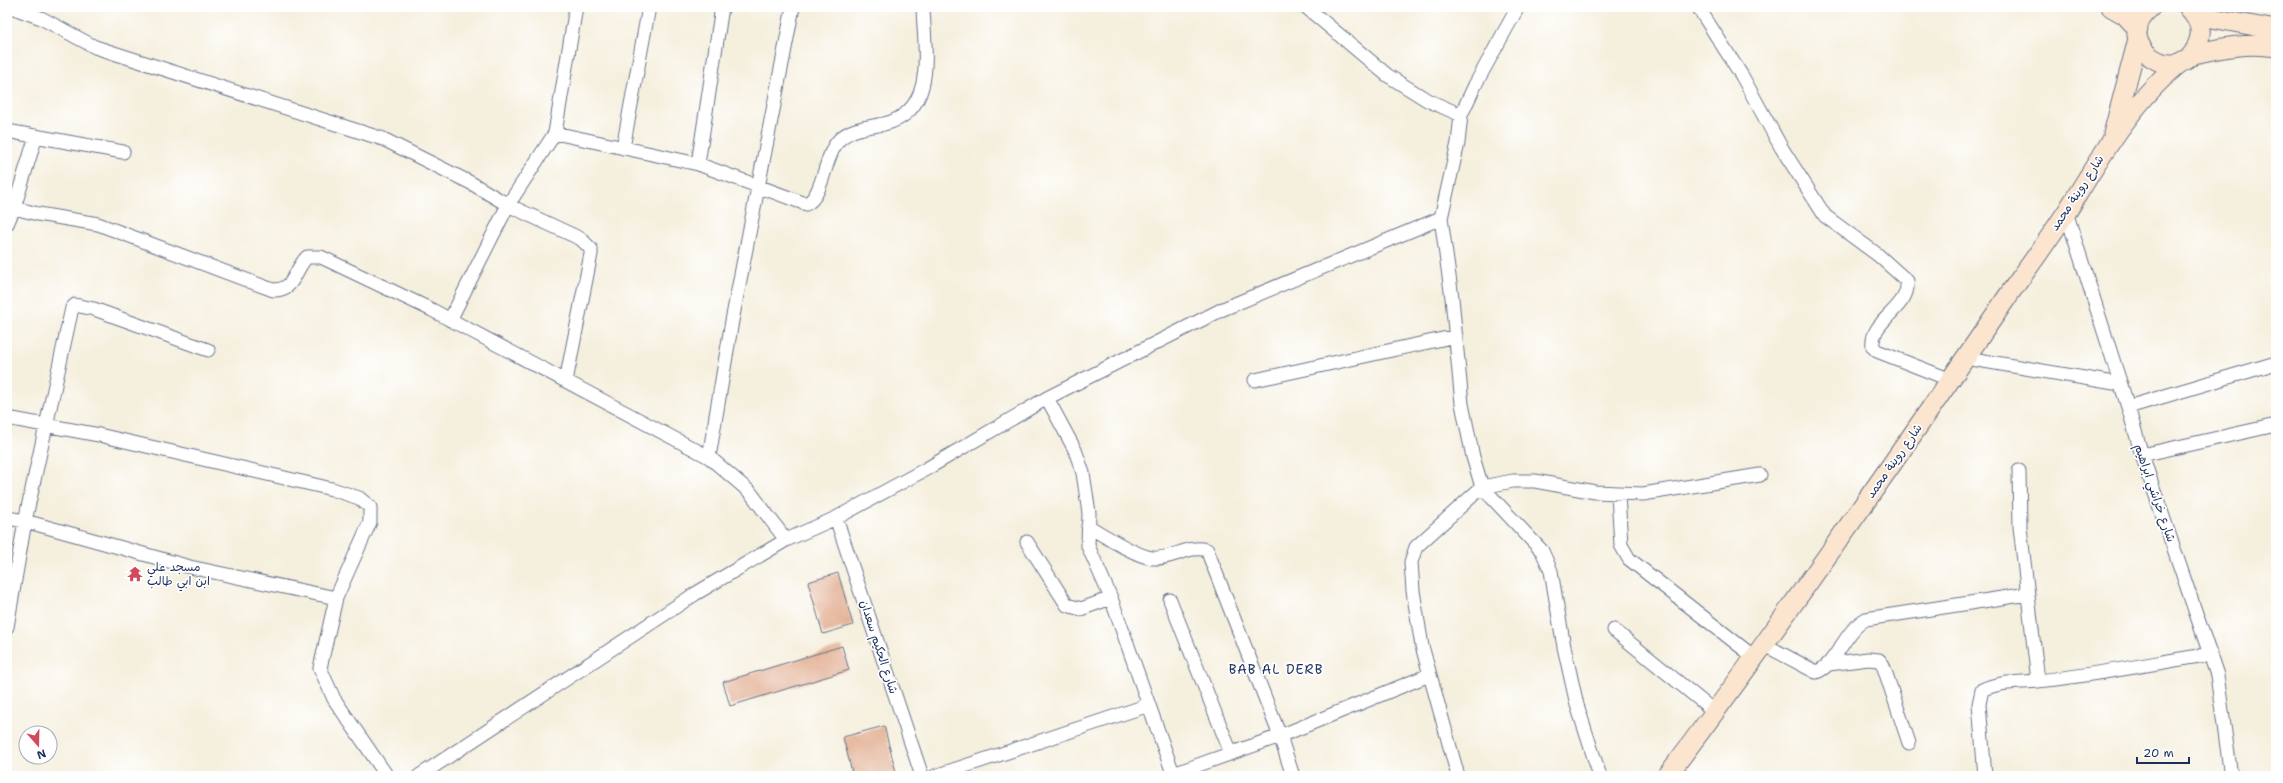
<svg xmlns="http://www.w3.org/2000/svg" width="2283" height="783" font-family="'Shantell Sans','Playpen Sans Arabic',sans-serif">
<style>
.building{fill:#e4b499}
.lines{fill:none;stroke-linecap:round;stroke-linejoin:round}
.street-casing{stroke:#67728a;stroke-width:15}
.secondary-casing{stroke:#67728a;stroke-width:21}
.street{stroke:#fff;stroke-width:13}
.secondary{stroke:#fbe5cf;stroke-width:19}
.labels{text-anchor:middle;stroke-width:3.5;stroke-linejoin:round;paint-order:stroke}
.street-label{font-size:12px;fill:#1b2f5e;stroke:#fff}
.poi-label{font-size:12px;fill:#1b2f5e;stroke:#fff;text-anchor:start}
.neighbourhood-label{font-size:13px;letter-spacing:1px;fill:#1b2f5e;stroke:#fff}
</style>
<rect width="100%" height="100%" fill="#fff"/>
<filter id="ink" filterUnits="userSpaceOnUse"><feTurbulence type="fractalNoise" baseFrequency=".025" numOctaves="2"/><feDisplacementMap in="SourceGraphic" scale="8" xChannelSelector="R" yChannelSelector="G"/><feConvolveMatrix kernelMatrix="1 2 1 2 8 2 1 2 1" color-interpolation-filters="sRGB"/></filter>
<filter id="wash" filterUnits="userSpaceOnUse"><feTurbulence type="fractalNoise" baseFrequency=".012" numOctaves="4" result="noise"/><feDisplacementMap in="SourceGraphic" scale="16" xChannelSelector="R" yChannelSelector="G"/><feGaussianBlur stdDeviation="0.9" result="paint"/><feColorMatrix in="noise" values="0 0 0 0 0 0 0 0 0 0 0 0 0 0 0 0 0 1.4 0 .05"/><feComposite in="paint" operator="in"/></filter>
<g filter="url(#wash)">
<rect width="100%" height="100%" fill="#f5efdd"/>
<g id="blocks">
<path class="building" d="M838,573l15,52 -30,9 -15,-52z
M842,646l7,24 -119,36 -7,-24z
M884,726l13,50h-44l-10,-39z"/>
</g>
</g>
<g filter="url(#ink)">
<use href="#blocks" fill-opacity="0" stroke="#67728a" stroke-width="1"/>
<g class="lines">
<defs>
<path id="street" d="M11,7l30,11 54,29 288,92 88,44 37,22 73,34 10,10v5l-25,127
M1306,7l81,68 40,25 34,15
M1518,7l-43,78 -14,30 -3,28 -17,75 11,80 10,106 11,53 9,30 60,64 9,20 13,76 13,58 23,71
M1698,7l44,69 39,71 44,69 53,39 29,26c4,27 -38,39 -34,66l4,4 74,29
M7,131l116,21
M555,133l143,31 108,40c18,-8 18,-49 33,-64 12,-12 29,-13 45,-16 54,-13 40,-75 39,-117
M623,148l26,-141
M698,164l24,-157
M14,208l22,-72
M2066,212l62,195 14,48 75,220 14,101
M7,224l7,-16 24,6 60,10 175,66c23,0 20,-19 34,-33h14l111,53 277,147 41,35 36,48
M450,320l58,-115 47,-72 21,-126
M1966,358l154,26
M1255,380l201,-44
M1047,398l28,52 8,23 6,40 -1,33 23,52
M2128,407l148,-44
M7,418l92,17 233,54 27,9 11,9v15l-34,76 -16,70 14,31 53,77
M2142,455l134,-30
M709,457l23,-136 61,-314
M2019,471l1,56 18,154
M1618,494l3,51 8,14 125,98
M7,518l18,3 165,46 146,31
M836,518l86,258
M1088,526c15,9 48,30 64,32 19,2 38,-14 55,-8l73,186 13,40
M1027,542l40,63 14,4 30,-11 63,178
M1170,600l61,153
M7,627l18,-106 47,-213 3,-3 19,4 114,41
M1614,630l101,82
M1763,644l53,28c20,-6 28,-41 50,-53l162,-25
M1829,664l39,-5 11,1 4,5 26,78
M1173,774l107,-38 149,-61
M419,776l276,-182 91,-54 50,-22 92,-50 119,-70 176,-89 218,-91
M935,776l214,-71
M1458,776l-36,-130 -9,-55 -2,-29 5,-15 66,-60 31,-6h22l60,11 48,2 117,-19
M1985,776l-6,-72 3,-14c17,-9 37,-7 56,-9 58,-6 116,-18 173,-27"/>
<path id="secondary" d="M2111,7l14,8 13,14
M2151,7c-46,38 34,87 48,33 4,-13 -2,-24 -11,-33
M2196,15l80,15
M2193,54c28,-6 54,-12 83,-7
M2113,134l25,-95
M1667,776c119,-158 233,-322 345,-486 19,-26 38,-53 56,-80 31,-51 68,-115 116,-150"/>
</defs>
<use href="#street" class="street-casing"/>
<use href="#secondary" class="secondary-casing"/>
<use href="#street" class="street"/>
<use href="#secondary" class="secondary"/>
</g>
</g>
<defs>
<symbol id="temple-bare" viewBox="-9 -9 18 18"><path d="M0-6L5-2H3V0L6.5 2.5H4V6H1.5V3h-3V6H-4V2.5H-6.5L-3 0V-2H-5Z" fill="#d1495b" stroke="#fff" stroke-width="2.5" paint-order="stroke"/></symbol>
</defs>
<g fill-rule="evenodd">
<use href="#temple-bare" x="124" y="563" width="22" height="22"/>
</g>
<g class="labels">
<g class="street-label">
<text transform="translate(2077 193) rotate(-57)" y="4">شارع روينة محمد</text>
<text transform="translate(1894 461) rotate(-55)" y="4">شارع روينة محمد</text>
<text transform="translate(2155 493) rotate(71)" y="4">شارع خراشي ابراهيم</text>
<text transform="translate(879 647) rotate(72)" y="4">شارع الحكيم سعدان</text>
</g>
<g class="poi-label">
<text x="147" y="571">مسجد علي<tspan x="147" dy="14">ابن ابي طالب</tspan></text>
</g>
<g class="neighbourhood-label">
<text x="1276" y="674">BAB AL DERB</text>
</g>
</g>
<rect width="2283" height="783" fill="none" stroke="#fff" stroke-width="24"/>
<g transform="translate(38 745) rotate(160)"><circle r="19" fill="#ffffff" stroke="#a4acbf"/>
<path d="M0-3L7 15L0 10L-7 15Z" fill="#d1495b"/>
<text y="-6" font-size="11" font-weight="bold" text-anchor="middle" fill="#1b2f5e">N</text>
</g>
<path d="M2137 757v6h52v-6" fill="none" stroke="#1b2f5e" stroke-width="2"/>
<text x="2143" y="757" font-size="12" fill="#1b2f5e" stroke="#ffffff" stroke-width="3" paint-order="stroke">20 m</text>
</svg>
